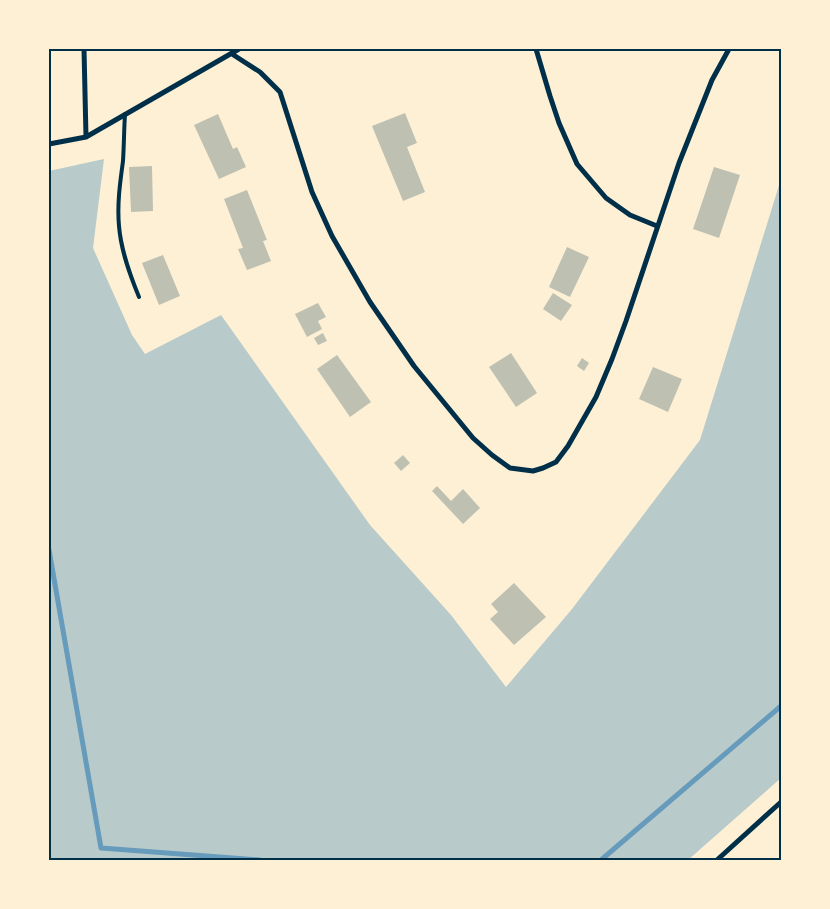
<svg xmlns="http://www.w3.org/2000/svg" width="830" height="909" font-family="Figtree,sans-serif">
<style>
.green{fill:#b9caca}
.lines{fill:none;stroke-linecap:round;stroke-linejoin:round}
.stream{stroke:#669bbc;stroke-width:5}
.building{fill:#bec0b2}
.service{stroke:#003049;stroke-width:4}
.minor{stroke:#003049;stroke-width:5}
.neatline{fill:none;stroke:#003049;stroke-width:2}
</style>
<rect width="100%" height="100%" fill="#fdf0d5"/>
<path class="green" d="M104,159l-11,89 39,87 13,19 76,-39 149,210 81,90 55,72 66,-78 128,-169 81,-261v599l-93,82h-639v-689z"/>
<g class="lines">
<path class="stream" d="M49,550l52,298 159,12
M601,860l180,-154"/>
</g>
<path class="building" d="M405,113l12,30 -10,4 18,45 -22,9 -31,-75z
M218,114l15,35 4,-2 9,20 -27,12 -25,-54z
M152,166l1,45 -22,1 -2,-45z
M714,167l26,8 -21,63 -26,-9z
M247,190l20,50 -4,1 8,20 -24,9 -9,-21 5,-1 -19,-49z
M567,247l22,10 -19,40 -21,-10z
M163,255l17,41 -21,9 -17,-42z
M553,293l19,12 -11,16 -18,-12z
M318,303l8,14 -8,4 4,8 -15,8 -12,-23z
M323,333l4,8 -9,4 -4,-7z
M511,353l26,40 -21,14 -27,-40z
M337,355l34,47 -21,15 -33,-48z
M582,358l7,5 -5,8 -7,-5z
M653,367l29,12 -14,33 -29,-13z
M403,455l7,8 -9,8 -7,-8z
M437,486l14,15 12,-12 17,19 -17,16 -31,-33z
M514,583l32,34 -32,28 -24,-26 8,-7 -7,-8z"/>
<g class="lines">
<path class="service" d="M125,114c-1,16 -1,31 -2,47 -3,22 -6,43 -4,65 2,25 11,49 20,71"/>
<path class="minor" d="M84,49l2,88
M536,49l14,47 9,27 18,41 29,34 24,17 27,11
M232,54l28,18 20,20 32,100 20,44 38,66 44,64 59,72 19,17 18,13 23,3 10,-3 13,-6 12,-16 28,-49 16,-38 14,-38 53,-158 33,-83 17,-31
M49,144l37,-7 153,-88
M717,860l64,-58"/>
</g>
<rect width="830" height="909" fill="none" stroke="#fdf0d5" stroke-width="100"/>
<rect x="50" y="50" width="730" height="809" class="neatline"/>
</svg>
